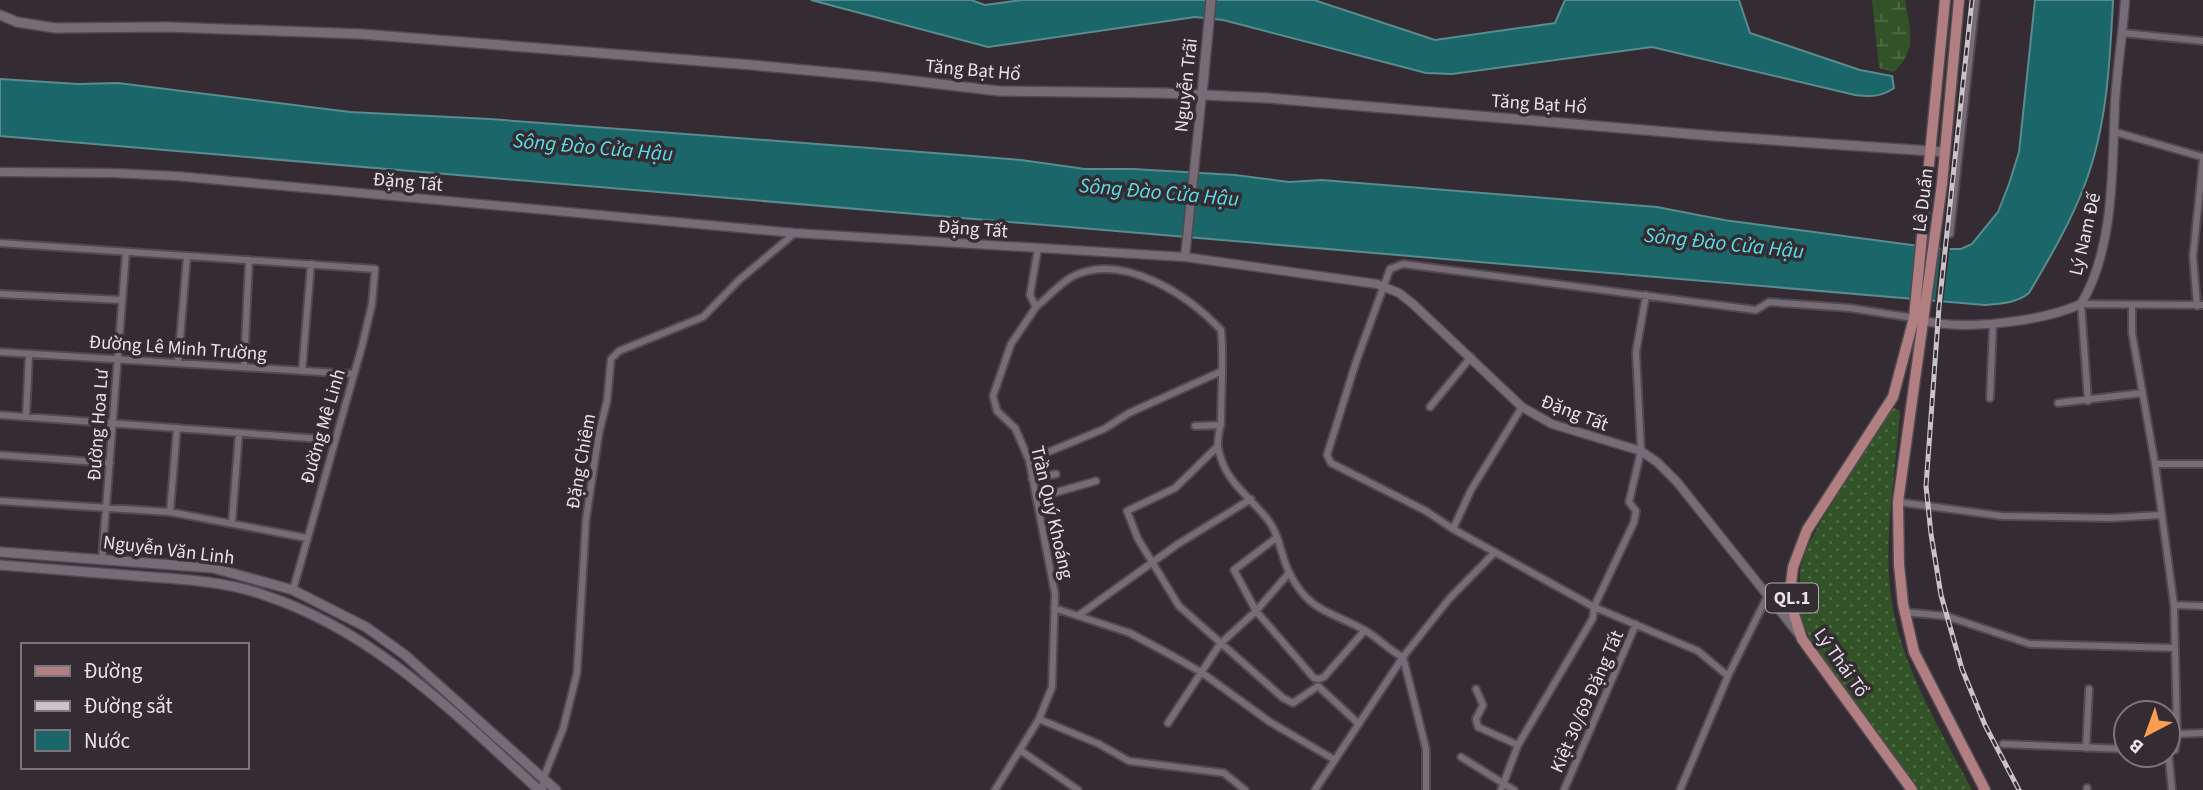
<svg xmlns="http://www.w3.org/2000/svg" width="2203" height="790" font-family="'Source Sans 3',sans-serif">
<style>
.grass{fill:url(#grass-dots)}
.wetland{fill:url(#wetland-marsh)}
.water{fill:#1b6669;stroke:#598c8f;stroke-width:2}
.pier{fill:#342b33}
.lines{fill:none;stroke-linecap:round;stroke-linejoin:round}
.minor-casing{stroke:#514950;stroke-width:10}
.tertiary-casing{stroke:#514950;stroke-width:11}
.secondary-casing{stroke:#514950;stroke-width:12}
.primary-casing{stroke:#514950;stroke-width:13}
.minor{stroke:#776c75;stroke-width:6}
.tertiary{stroke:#776c75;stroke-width:8}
.secondary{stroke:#776c75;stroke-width:9}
.primary{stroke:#b17f82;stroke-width:10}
.rail-casing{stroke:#c9c3c8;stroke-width:5}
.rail{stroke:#342b33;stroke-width:2.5;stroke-dasharray:8;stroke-linecap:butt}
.labels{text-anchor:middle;stroke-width:7;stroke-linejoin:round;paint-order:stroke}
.shield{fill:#342b33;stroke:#b3acb2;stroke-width:2}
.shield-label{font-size:18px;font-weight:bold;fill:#e9e3e8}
.street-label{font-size:19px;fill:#e9e3e8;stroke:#342b33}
.water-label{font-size:21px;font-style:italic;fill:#57e1e7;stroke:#342b33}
</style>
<defs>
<pattern id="grass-dots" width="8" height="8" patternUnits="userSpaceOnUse" patternTransform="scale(1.75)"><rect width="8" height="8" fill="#325327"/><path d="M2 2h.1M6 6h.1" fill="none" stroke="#506c46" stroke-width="1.8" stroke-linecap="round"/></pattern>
<pattern id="wetland-marsh" width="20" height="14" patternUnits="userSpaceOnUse" patternTransform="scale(1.75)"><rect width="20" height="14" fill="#325327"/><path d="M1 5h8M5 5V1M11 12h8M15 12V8" fill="none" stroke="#506c46"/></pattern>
</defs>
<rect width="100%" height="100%" fill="#342b33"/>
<path class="grass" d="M1895,408l5,3c-4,65 -19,133 -7,198 12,65 49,123 79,181h-55l-98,-136 -15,-27 -4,-16v-41l6,-21 15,-28 70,-112z"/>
<path class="wetland" d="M1872,0h33c5,30 13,49 -11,72l-15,-4z"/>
<path class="water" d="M811,0h160l14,5 37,-5h292l121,40 120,-17 10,-23h174l11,33 110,37 32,6 2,12c-13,9 -24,9 -39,7l-203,-48 -200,27 -26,-1 -203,-53 -28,-3 -207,30z
M2035,0h78c-3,62 -6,126 -28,184 -14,38 -36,75 -56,109 -12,10 -29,11 -44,12l-1985,-169v-57l78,5 40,-1 232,29 140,7 470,36 61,5 64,9h48l102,6 54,7 33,-2 335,27 67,13 218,29h19l11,-5 26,-32 11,-28 10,-32z"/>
<path class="pier" d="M1941,246h9l-7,58 -8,-1z"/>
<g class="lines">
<defs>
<path id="minor" d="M2123,33l80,8
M2115,132l88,25
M1950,234l26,-234
M0,243l375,26 -3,35 -10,42 -69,244
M0,294l122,6
M2132,305v28l23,131 19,141 3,129 -2,16h-7
M2197,306l-4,-50 10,-97
M1036,307c11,-9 29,-29 42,-33 49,-19 110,21 143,56 3,30 0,60 0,91 -1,8 -4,18 -3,26 6,35 31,48 50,73 12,15 13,38 22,54 20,39 41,37 74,56 14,7 25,21 39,27l23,92v41
M0,352l353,22
M178,363l9,-107
M244,367l5,-107
M302,371l9,-107
M1990,398l3,-73
M2088,401l-7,-97 122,1
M2058,403l84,-10
M1430,407l41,-50
M0,415l335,25
M26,417l3,-63
M1195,426l26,-1
M1218,446l-43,42 -48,23 11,28 41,67 104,92 10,5 25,-17 41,38
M0,455l110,8
M1029,460l75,-31 25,-16 91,-41
M2155,464h48
M1032,479l24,-5
M1036,498l60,-17
M0,501l170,11 137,26
M1898,502l104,14 109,2 50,-3
M170,512l7,-84
M232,522l7,-89
M1453,529l18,-39 51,-83
M1276,538l-42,32 22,41 58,67 5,1 5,-2 41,-47
M102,559l24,-307
M2174,605l29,1
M1054,608l76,25 39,21 32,18 69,50 65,38
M1904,612l42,4 84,28 145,4
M1079,615l99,-71 73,-45
M1728,676l-30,-25 -104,-44 -141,-78 -27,-18 -95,-48 -4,-8 29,-93 34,-93 13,-5 353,46 13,-8 81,6 64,10
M1476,689l7,16 -7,14 2,8 40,18
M1039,719l60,25 30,17 95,12 21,17
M1168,723l52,-79 36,-33 33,-38
M2177,734l26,-1
M2003,744l123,5
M2086,748l3,-59
M1020,750l58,40
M2168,750l4,40
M1461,757l53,33
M2087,788v2
M543,790v-11l20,-50 14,-56 9,-154 13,-86 8,-32 4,-42 8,-8 84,-34 36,-37 56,-47
M995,790l44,-71 13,-32 3,-93 -26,-134 -14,-32 -18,-17 -4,-15 18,-52 25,-37 -6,-12 8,-47
M1315,790l88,-133 46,-58 46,-47
M1501,790l17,-45 75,-127 1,-11 40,-85 2,-11 -7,-9 12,-51 -5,-99 10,-57
M1564,790l72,-166
M1680,790l48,-114 39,-79"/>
<path id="tertiary" d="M0,172l113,1 63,3 619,57 390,24 192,27 22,9 14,11 109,103 30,17 89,27 16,11 20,20 123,154
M1185,257l17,-163
M1920,320c42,11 121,2 161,-16 34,-56 31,-138 34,-201 2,-35 8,-69 10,-103"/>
<path id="secondary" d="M0,15l17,7 38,6 113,-1 193,7 391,31 128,12 119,14 163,2 106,5 446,38 231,16
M1202,94l9,-94
M0,552l213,16 80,22 73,37 39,28 151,135
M0,565c46,4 92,7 138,11 42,3 86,5 126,19 110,36 191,119 275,195"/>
<path id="primary" d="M1959,0l-17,184 -44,318 1,63 4,39 11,48 71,138
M1912,790l-110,-151 -10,-31 -1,-24 2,-17 14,-37 86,-133 21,-79 31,-318"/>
</defs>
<use href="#minor" class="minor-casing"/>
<use href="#tertiary" class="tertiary-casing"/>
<use href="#secondary" class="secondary-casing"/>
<use href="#primary" class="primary-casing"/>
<use href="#minor" class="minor"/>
<use href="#tertiary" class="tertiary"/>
<use href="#secondary" class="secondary"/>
<use href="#primary" class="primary"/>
<defs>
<path id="rail" d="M1972,0l-33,307 -13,179 5,48 10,61 21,74 23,56 34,65"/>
</defs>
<use href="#rail" class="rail-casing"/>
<use href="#rail" class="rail"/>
</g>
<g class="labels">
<rect class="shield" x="1766" y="583.5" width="52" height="29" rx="5"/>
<g class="shield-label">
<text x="1792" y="604">QL.1</text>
</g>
<g class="street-label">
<text transform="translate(973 69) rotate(5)" y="7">Tăng Bạt Hổ</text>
<text transform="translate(1185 85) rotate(-84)" y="7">Nguyễn Trãi</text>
<text transform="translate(1539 103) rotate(4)" y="7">Tăng Bạt Hổ</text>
<text transform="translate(408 181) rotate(5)" y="7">Đặng Tất</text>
<text transform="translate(1922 200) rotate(-83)" y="7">Lê Duẩn</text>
<text transform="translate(973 228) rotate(4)" y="7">Đặng Tất</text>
<text transform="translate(2084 234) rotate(-77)" y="7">Lý Nam Đế</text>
<text transform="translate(178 347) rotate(4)" y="7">Đường Lê Minh Trường</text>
<text transform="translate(1575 412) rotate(21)" y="7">Đặng Tất</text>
<text transform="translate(97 425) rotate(-86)" y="7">Đường Hoa Lư</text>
<text transform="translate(322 426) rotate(-74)" y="7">Đường Mê Linh</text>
<text transform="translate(580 461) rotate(-80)" y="7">Đặng Chiêm</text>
<text transform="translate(1053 512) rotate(77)" y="7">Trần Quý Khoáng</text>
<text transform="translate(169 549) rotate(7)" y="7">Nguyễn Văn Linh</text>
<text transform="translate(1842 662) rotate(55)" y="7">Lý Thái Tổ</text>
<text transform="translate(1586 701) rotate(-66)" y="7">Kiệt 30/69 Đặng Tất</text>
</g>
<g class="water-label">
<text transform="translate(593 147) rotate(5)" y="7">Sông Đào Cửa Hậu</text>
<text transform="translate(1159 192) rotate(5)" y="7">Sông Đào Cửa Hậu</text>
<text transform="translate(1724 243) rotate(6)" y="7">Sông Đào Cửa Hậu</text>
</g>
</g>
<rect x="21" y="643" width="228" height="126" fill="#342b33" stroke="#7c757b" stroke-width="2"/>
<rect x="35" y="666" width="35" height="10" fill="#b17f82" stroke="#7c757b" stroke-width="2"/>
<text x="84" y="678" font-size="21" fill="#e9e3e8">Đường</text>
<rect x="35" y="701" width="35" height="10" fill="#c9c3c8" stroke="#7c757b" stroke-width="2"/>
<text x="84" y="713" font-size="21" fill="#e9e3e8">Đường sắt</text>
<rect x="35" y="730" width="35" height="21" fill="#1b6669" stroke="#7c757b" stroke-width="2"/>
<text x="84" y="748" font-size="21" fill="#e9e3e8">Nước</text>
<g transform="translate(2147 734) rotate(221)"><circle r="33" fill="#342b33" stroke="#7c757b" stroke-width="2"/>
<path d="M0-5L12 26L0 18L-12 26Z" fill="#fb9e51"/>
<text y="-10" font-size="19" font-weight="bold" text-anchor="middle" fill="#e9e3e8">B</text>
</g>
</svg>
